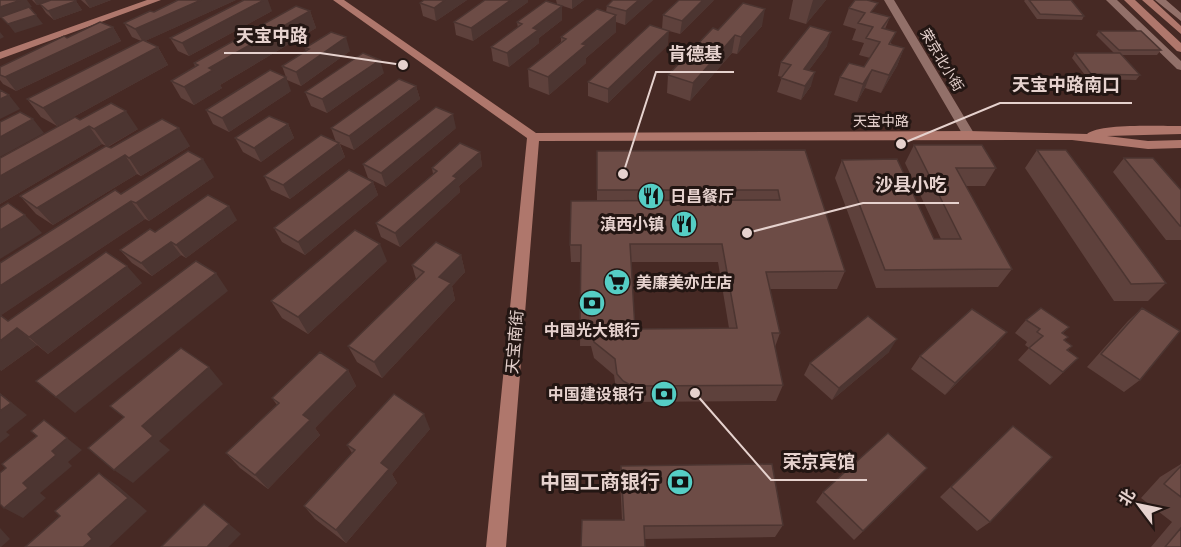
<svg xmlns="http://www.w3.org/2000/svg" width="1181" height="547" font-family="'Source Sans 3','Noto Sans SC',sans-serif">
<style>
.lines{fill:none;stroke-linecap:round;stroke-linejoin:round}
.street{fill:#927069;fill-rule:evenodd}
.secondary{fill:#af776c;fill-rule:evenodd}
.wall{fill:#5e413c;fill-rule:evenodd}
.shaded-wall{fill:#4c3531}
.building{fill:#6d4c46;stroke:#4c3531;stroke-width:1.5;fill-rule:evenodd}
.labels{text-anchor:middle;stroke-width:6;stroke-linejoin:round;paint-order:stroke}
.far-street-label{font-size:14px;fill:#e6d2ce;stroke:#231613}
.poi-label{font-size:16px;font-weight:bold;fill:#e6d2ce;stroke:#231613;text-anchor:start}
.street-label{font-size:16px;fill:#e6d2ce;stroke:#231613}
.near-poi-label{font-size:20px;font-weight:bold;fill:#e6d2ce;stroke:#231613;text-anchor:end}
.leader{fill:none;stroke:#e6d2ce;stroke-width:2}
.callout-dot{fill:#e6d2ce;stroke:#231613;stroke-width:2}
.callout-label{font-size:18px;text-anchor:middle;font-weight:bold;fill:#e6d2ce;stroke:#231613;stroke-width:6;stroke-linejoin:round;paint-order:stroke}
</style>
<rect width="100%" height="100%" fill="#462924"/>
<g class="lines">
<path class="street" d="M884,0h10l81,135 -2,3 -4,1 -6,-4z
M1106,0h11l64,61v9l-4,-1z
M1155,0h11l15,13v8z"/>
<path class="secondary" d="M147,0h14l-161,59v-7z
M333,0h11l192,133 433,-2 118,3c12,-11 76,-8 94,-8v8l-74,2 41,5 33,-1v8l-33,1 -76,-9 -533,1 -33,406h-20l41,-409z
M1124,0h11l46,43v9l-4,-1z
M1142,0h11l28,26v8z"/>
</g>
<path class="wall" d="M32,0h43l7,10 -28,10 -8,-7 -6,-9 -3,1z
M81,0h30l-21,8z
M236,0l-91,41 13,6 10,18 -111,61 -16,-9 -14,-18 114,-58 -9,-4 -8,-14 30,-11z
M467,0l-31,21 -13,-5 -3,-13z
M485,0h43v2l-55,39 -17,-6 -2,-13z
M556,0h28l-12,9 -15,-5z
M653,0l-28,25 -9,-3v10l-30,26v5l-37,32 -20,-8 -1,-18 33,-27v-5l45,-25 1,-6z
M714,0l-34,34 -18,-5 1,-14z
M793,0h33l-20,24 -17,-5z
M1025,0h46l13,16 -2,4 -45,-1 -13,-18z
M562,6v14l-23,18v5l-30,24 -16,-6 -2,-14 27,-19 -1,-6z
M849,8l41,9 -5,12 7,16 12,3 -7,18 -16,27 -16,-5 -8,14 -23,-7 6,-18 24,-10 6,-9 -11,-3 5,-12 -12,-3 4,-11 -13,-4z
M272,11l-83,45 -11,-5 -8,-13z
M310,11l6,17 -96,57 2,3 -28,17 -13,-7 -10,-17 24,-14 -1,-4z
M762,26l-25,28 -5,-1 -42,48 -23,-8 1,-18 50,-45z
M113,27l8,14 -105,50 -13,-7 -3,-4v-13z
M1099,31l62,19 -4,5h-35l18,20 -4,5 -48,-1 -16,-21 3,-5h39l-18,-18z
M668,45l-60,58 -20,-7v-14z
M827,46l-18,24 2,16 -10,14 -24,-8 5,-15 -4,-1 3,-14z
M305,48l45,3 -49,35 -14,-6 -5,-14 24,-15z
M384,73l-57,40 -16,-7 -6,-14z
M416,86l4,13 -66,51 -14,-6 5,13 -55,42 -19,-9 -7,-14 72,-34 -5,-14z
M291,91l-62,41 -16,-8 -7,-14z
M80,120l58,9 -30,18 3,1 79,-2 -49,30 -4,-2 -84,51 -17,-11 -16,-18 86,-50 -4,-2 -102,60v-46z
M288,124l6,14 -33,24 -18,-10 -8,-14z
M456,128l-70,59 -18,-9 -5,-14z
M914,145l82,23 -11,18h-19l46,83 -14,18 -122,1 -41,-110 7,-18 92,79h7l-36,-76z
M805,150l40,121 -8,18h-67l10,44 -5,14 8,38 -7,16 -146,1 -8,-5 -6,-7 -2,-15 -20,-17 -3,-12h-11l1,-84h-10l-1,-17 27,-44v-50zM631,262h87l11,66 -94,1z
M1037,150l129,133 -18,18h-34l-89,-133z
M480,152l2,14 -23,20 1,6 -60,55 -19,-10 -5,-14 57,-49 -1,-6z
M1124,158l57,32v50h-15l-53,-68z
M214,177l-65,44 -4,-2 -144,96 7,6 134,-38 -94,71 -11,-9 -36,26 -1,-108 121,-69z
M373,182l5,13 -73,60 -23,-13 -8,-14z
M237,220l-51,38 -5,-3 -29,21 -20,-13 -12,-13 35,-18z
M461,255l4,17 -13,14 3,14 -73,78 -25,-16 -9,-16 68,-67 -4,-14z
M387,261l-79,73 -26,-16 -11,-17z
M1142,308l-2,72 -16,12 -37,-25 41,-46z
M1026,320l43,7 -6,6 5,17 10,8 -28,27 -32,-25 11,-12 -4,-3 2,-3 -12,-9z
M996,345l-51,50 -34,-26 9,-13z
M889,352l-57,48 -28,-25 6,-12z
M348,370l8,16 -41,42 5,7 -52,54 -28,-21 -14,-15 51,-48 -5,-7z
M1013,426l-23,96 -13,9 -37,-34z
M430,429l-38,45 5,9 -51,60 -31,-24 -11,-13 48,-53 -5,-8z
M1181,464v83h-30l21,-25 -31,-24 19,-21z
M621,466l162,59 -8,12 -131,2 -22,-19 -2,-40z
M917,479l-63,61 -38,-38 7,-10z"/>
<path class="shaded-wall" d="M21,0h6l5,7 -32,11v-11z
M34,0h18l-15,5z
M85,0h26l-21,8z
M201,0h35l-93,42 -8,-13z
M264,0h4l4,11 -83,45 -7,-13z
M445,0h22l-31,21 -2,-13z
M511,0h17v2l-55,39 -2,-13z
M572,0h12l-12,9z
M639,0h14l-28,25 1,-14z
M703,0h11l-34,34 2,-13z
M813,0h13l-20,24z
M76,1l6,9 -28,10 -6,-9z
M562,6v14l-23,18v5l-30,24 -2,-14 26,-25z
M765,9l-3,17 -25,28 4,-17z
M310,11l6,17 -96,57 2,3 -28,17 -10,-18 25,-19z
M36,15l7,9 -28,9 -7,-9z
M616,15v17l-30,26v5l-37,32 -1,-18 34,-33z
M113,27l8,14 -105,50 -11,-14z
M669,31l-1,14 -60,58v-14z
M0,32l4,5 -4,2z
M831,32l-4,14 -27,36 4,-13z
M735,35l-3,18 -42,48 3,-18z
M346,37l4,14 -49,35 -5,-14z
M158,47l10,18 -111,61 -14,-18z
M904,48l-7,18 -16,27 8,-18z
M380,60l4,13 -57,40 -5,-14z
M872,70l-7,18 -8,14 6,-18z
M815,72l-4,14 -10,14 4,-14z
M286,77l5,14 -62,41 -7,-14z
M416,86l4,13 -66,51 -5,-14z
M9,95l11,14 -20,10v-20z
M126,111l12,18 -31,18 -13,-18z
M453,114l3,14 -70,59 -5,-14z
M33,119l11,14 -44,24v-20z
M288,124l6,14 -33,24 -7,-14z
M89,126l13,18 -102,60v-28z
M179,128l11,18 -49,30 -12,-18z
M339,143l6,14 -55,42 -7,-14z
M480,152l2,14 -23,20 1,6 -60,55 -5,-14 58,-57z
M125,155l12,19 -84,51 -16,-17z
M203,159l11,18 -65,44 -13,-18z
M373,182l5,13 -73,60 -7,-13z
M131,201l14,18 -145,97v-30z
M229,206l8,14 -51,38 -10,-13z
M25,215l17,18 -42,26v-29z
M171,242l10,13 -29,21 -11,-13z
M380,244l7,17 -79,73 -10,-17z
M461,255l4,17 -13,14 3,14 -73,78 -8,-16 65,-85z
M127,266l15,17 -94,71 -19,-17z
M216,273l12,18 -153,122 -19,-16z
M17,328l20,17 -36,26 -1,-1v-29z
M1007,332l-11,13 -51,50 10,-12z
M897,339l-8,13 -57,48 7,-12z
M209,367l14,17 -64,57 11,9 -37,33 -19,-13 28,-44z
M348,370l8,16 -41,42 5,7 -52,54 -13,-14 48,-60z
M0,393l27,22 -21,17 4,3 -10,8z
M424,414l6,15 -38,45 5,9 -51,60 -10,-13 45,-67z
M44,420l38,30 -14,12 4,4 -32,27 6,5 -23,20 -19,-10 19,-25 29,-32z
M99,473l19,13 29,25 -38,36h-26l5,-13z
M229,524l12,10 -13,13h-21z
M0,528l10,11 -9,8h-1z"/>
<path class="building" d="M0,0h21l-21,7z
M51,0h24l1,1 -28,10 -8,-7z
M178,0h23l-66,29 -11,-6 26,-12 4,1z
M244,0h20l-82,43 -12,-5z
M424,0h21l-11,8 -14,-5z
M485,0h26l-40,28 -17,-6z
M613,0h26l-13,11 -19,-5z
M679,0h24l-21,21 -19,-6z
M855,0h12l11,3 -7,9 19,5 -8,11 14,4 -7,12 15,4 -15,27 -17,-5 -9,14 -23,-7 9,-14 15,4 16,-25 -14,-4 7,-11 -15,-4 7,-10 -16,-5z
M1029,0h42l13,16 -44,-2z
M546,1l16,5 -29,22 5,2 -31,23 -16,-6 31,-23 -5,-2z
M743,3l22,6 -24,28 -6,-2 -42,48 -25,-8 45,-47 5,2z
M296,6l14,5 -101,57 4,2 -29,17 -13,-6 27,-16 -4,-2z
M29,7l7,8 -28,9 -7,-7z
M597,9l19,6 -34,29 4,1 -38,32 -20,-8 38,-30 -5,-2z
M100,22l13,5 -108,50 -5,-2v-8l64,-31 3,2z
M650,25l19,6 -61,58 -20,-7z
M810,26l21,6 -27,37 11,3 -10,14 -24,-8 10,-13 -10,-3z
M1099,31h42l20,19h-42z
M331,32l15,5 -50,35 -14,-6 27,-17 -4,-1z
M143,40l15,7 -115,61 -16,-9z
M363,53l17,7 -58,39 -17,-7z
M1075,53h45l20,22 -49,-1z
M270,70l16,7 -64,41 -16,-8z
M399,79l17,7 -67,50 -18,-8z
M0,90l9,5 -9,4z
M111,103l15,8 -32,18 -5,-3 -89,50v-18l75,-41 5,3z
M436,107l17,7 -72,59 -18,-9z
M20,112l13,7 -33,18v-15z
M269,116l19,8 -34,24 -19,-10z
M162,119l17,9 -50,30 -4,-3 -88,53 -17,-12 86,-50 5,2z
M321,135l18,8 -56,42 -19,-9z
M460,143l20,9 -27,24 4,2 -62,55 -19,-10 61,-52 -5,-3z
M914,145h68l14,23h-40l56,101 -127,1 -43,-110 55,-1 37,80h27z
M805,150l40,121 -79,1 14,61h-8l11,52 -151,1 -9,-5 -6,-7 -2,-15 -21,-17 -3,-13h-11l1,-84h-11l1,-44 209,-1 -2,-10h-181v-39zM630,244h92l15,84 -102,1z
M1037,150h29l100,133 -35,1z
M188,151l15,8 -67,44 -5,-2 -131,85v-23l115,-73 6,4z
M1124,158h29l28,32v36h-1z
M349,170l24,12 -75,60 -24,-14z
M208,195l21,11 -53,39 -5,-3 -30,21 -21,-13 30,-21 5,3z
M8,203l17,12 -25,15v-22z
M355,230l25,14 -82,73 -27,-16z
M436,242l25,13 -22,22 12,6 -77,79 -26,-16 76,-74 -12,-7z
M106,252l21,14 -98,71 -12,-9 -17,13v-26l8,6z
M196,261l20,12 -160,124 -20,-16z
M1041,308l28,19 -7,6 6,4 -4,3 8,6 -5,4 11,8 -15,14 -34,-24 14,-12 -6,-4 3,-3 -14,-9z
M1142,308l38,23 -40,49 -39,-26z
M972,309l35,23 -52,51 -35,-27z
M868,316l29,23 -58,49 -29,-25z
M181,348l28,19 -67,59 11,10 -39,34 -26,-22 36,-31 -14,-11z
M320,352l28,18 -45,45 7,5 -55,55 -29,-22 53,-50 -7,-5z
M0,394l11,9 -11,8z
M394,394l30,20 -43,49 8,6 -53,61 -32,-24 51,-56 -8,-5z
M44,420l23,18 -15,13 4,4 -33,28 5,5 -24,20 -4,-4v-31l6,-5 -4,-4 35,-28 -6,-5z
M1013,426l39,31 -62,65 -39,-35z
M888,433l39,35 -64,63 -40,-39z
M772,464l11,61 -139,1 1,21h-64l1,-27h42l-3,-54z
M1181,466v31l-17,-13z
M99,473l29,25 -40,36 4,5 -9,8h-58l35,-31 -5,-5z
M204,504l25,20 -22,23h-46z
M1181,528v19h-16z"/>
<defs>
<symbol id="restaurant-disc" viewBox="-11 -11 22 22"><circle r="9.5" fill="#55cec5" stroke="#231613"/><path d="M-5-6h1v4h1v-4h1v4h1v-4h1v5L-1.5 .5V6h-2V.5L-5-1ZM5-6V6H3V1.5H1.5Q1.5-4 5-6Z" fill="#111"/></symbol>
<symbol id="supermarket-disc" viewBox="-11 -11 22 22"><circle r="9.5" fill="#55cec5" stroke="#231613"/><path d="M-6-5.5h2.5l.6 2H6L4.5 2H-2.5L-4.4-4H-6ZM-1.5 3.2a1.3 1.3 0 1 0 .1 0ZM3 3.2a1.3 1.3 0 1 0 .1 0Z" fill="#111"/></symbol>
<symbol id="bank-disc" viewBox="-11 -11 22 22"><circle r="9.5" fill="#55cec5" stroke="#231613"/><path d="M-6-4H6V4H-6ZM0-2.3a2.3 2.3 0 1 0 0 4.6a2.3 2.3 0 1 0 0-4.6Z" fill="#111"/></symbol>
</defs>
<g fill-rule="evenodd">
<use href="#restaurant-disc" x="636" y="181" width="30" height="30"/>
<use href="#restaurant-disc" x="669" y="209" width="30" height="30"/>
<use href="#supermarket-disc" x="602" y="267" width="30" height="30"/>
<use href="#bank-disc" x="577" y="288" width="30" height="30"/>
<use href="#bank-disc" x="649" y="379" width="30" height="30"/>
<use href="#bank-disc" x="665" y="467" width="30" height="30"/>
</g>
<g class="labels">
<g class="far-street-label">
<text transform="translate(942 60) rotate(59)" y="5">荣京北小街</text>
<text x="881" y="126">天宝中路</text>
</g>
<g class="poi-label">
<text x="670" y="202">日昌餐厅</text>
<text x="664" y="230" text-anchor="end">滇西小镇</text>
<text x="636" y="288">美廉美亦庄店</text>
<text x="592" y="336" text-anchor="middle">中国光大银行</text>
<text x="644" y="400" text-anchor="end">中国建设银行</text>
</g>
<g class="street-label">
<text transform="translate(514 342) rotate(-85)" y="6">天宝南街</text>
</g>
<g class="near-poi-label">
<text x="660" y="489">中国工商银行</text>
</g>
</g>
<path class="leader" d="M403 65L320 53H224M623 174L656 72H734M901 144L1000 103H1132M747 233L863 203H959M695 393L771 480H867"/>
<g class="callout-dot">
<circle cx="403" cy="65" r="6"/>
<circle cx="623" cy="174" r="6"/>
<circle cx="901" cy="144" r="6"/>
<circle cx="747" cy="233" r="6"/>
<circle cx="695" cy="393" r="6"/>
</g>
<g class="callout-label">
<text x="272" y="42">天宝中路</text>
<text x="695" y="60">肯德基</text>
<text x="1066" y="91">天宝中路南口</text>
<text x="911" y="191">沙县小吃</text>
<text x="819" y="468">荣京宾馆</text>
</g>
<g transform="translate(1139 505) rotate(302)" stroke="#231613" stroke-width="4.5" paint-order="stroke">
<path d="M0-4.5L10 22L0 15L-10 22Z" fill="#e6d2ce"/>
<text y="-9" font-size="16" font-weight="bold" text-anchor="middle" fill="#e6d2ce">北</text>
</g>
</svg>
